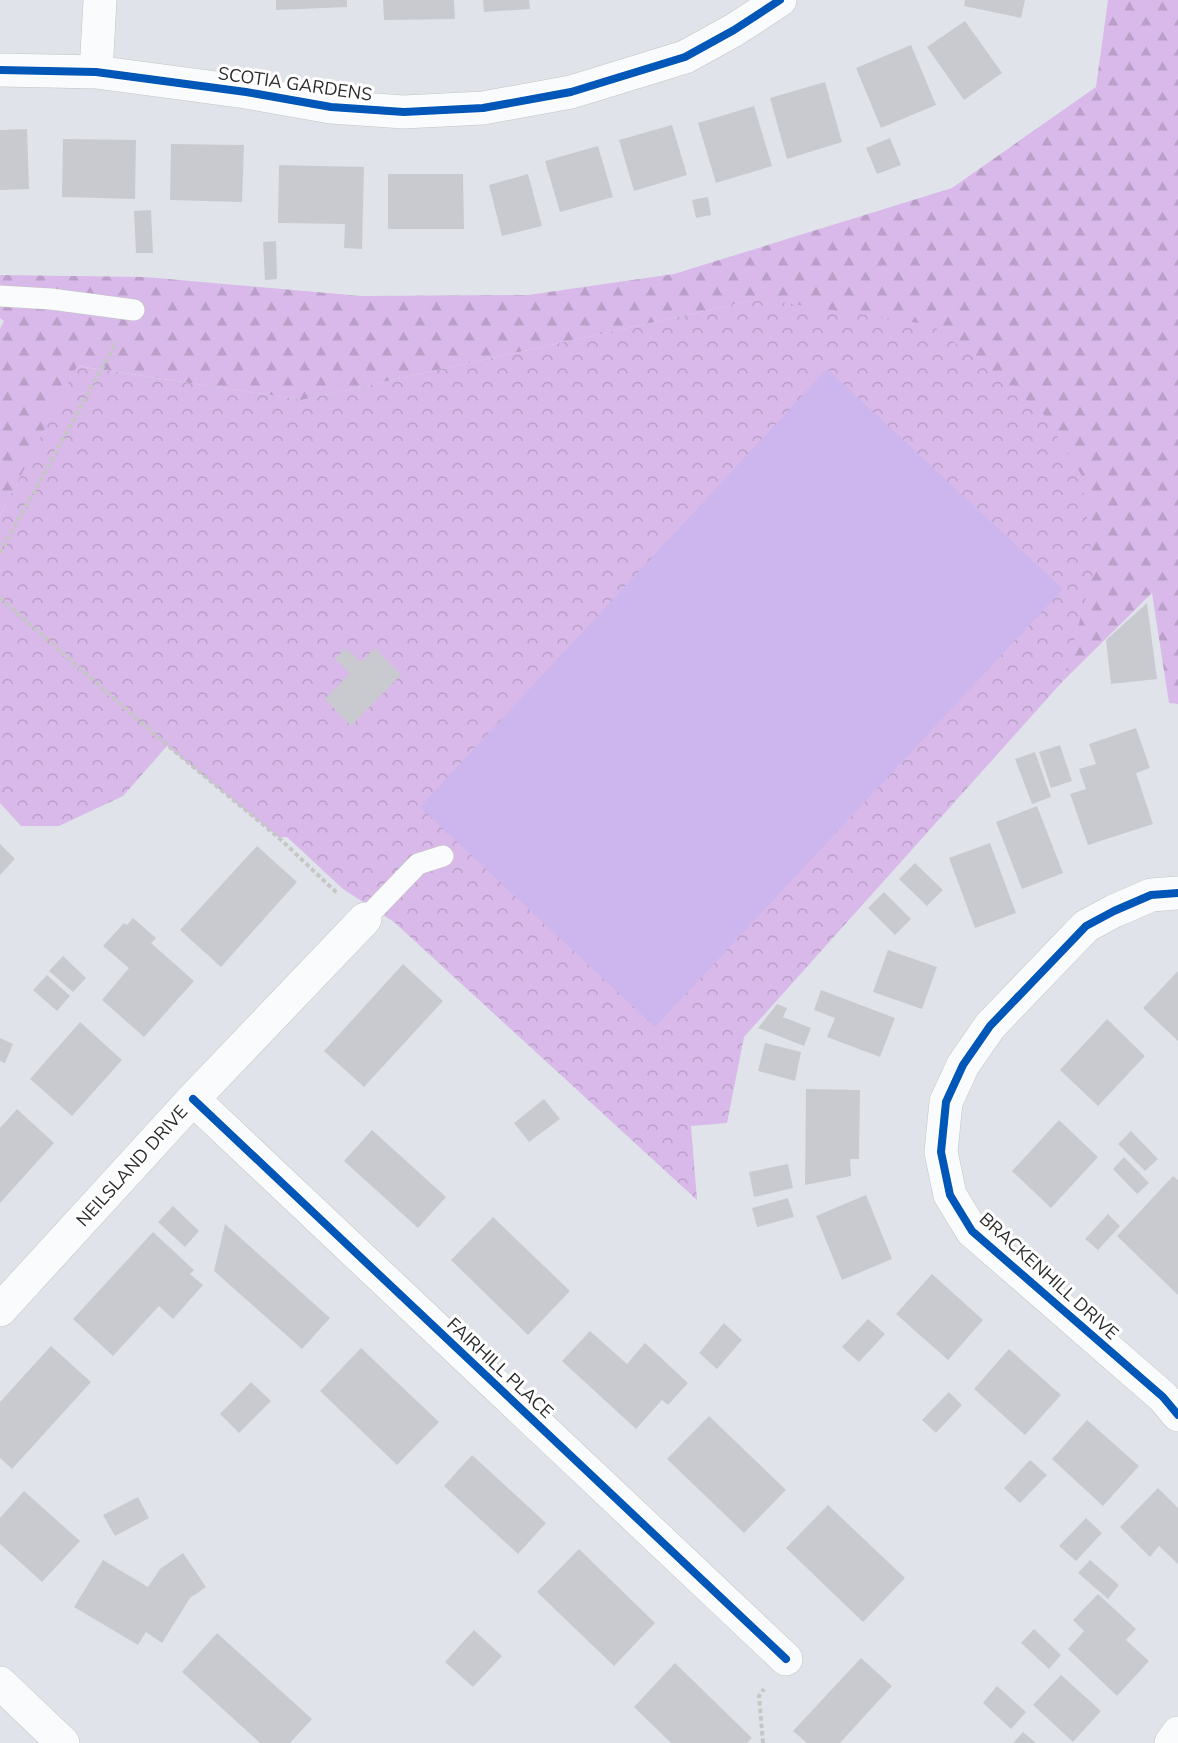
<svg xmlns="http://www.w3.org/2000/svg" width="1178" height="1743" font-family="'Nunito Sans',sans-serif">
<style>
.forest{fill:url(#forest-firs)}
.park{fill:url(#park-crowns)}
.pitch{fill:#cdb5ee}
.building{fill:#c8cacf}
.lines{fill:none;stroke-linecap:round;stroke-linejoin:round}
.service-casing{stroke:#c2c3c3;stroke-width:22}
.minor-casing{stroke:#c2c3c3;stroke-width:34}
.tertiary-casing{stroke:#c2c3c3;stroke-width:34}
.path{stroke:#c6c6c6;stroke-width:4;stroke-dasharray:4.5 3;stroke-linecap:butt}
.service{stroke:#fafbfc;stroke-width:21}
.minor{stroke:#fafbfc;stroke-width:33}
.tertiary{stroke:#fafbfc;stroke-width:33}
.cycleway-casing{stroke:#fff;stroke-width:11}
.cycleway{stroke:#0057b8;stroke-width:8}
.labels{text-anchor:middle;stroke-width:6;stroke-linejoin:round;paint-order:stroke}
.street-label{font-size:18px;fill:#2b2b2b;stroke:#fff}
</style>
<defs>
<pattern id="forest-firs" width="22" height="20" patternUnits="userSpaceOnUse" patternTransform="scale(1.5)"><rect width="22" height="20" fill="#d8b9e9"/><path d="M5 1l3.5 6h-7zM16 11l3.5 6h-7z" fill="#ba9fc8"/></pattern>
<pattern id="park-crowns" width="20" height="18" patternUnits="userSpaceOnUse" patternTransform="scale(1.5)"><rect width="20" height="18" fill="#d8b9e9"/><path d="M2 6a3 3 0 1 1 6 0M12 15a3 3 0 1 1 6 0" fill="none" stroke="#ba9fc8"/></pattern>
</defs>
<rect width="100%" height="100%" fill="#e0e4ea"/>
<path class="forest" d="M1108,0h70v704l-9,-1 -17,-110 -89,88 30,-112 -334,-270 -457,101 -224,-34 -78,150v-187l4,-8 -4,-3v-43l145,2 216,19 167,-1 146,-21 278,-86 144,-101z"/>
<path class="park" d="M759,299l173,26 110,87 39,62 13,95 -31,112 -319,356 -17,86 -36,3 6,74 -303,-278 -51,-33 -56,-52h-9l-111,-91 -44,50 -64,30h-38l-21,-23v-287l77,-150 225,34z"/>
<path class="pitch" d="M827,369l236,220 -408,438 -235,-220z"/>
<path class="building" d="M276,0h71v7l-71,3z
M383,0h71l1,19 -71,1z
M483,0h46l1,9 -46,3z
M965,0h60l-4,18 -57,-12z
M965,21l37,52 -38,27 -37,-53z
M911,45l25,60 -55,23 -25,-60z
M825,82l17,60 -55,17 -17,-61z
M754,106l18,60 -56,17 -18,-60z
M672,125l15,50 -53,16 -15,-51z
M27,129l2,60 -29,1v-60z
M890,138l11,27 -24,9 -11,-26z
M63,139l73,1 -1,59 -73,-2z
M171,144l73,1 -2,57 -72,-2z
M598,146l15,51 -53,15 -15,-51z
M279,165l85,2 -2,82 -18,-1 1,-24 -67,-1z
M388,174h75l1,55h-76z
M528,174l14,52 -40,10 -13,-51z
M708,197l3,18 -15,3 -4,-18z
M151,210l2,43h-17l-2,-42z
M276,241l1,38 -12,1 -2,-38z
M1147,603l10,76 -46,5 -5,-44z
M346,648l15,14 14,-14 26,27 -50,51 -26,-27 25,-26 -15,-14z
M1136,728l14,40 -14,5 17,51 -65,21 -18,-51 16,-5 -7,-20 17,-5 -7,-20z
M1060,745l12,36 -21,7 -12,-36z
M1035,752l16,45 -19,7 -17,-45z
M1037,806l26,67 -41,16 -26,-67z
M990,843l26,70 -41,15 -26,-70z
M0,844l15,15 -15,16z
M257,846l40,36 -76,85 -41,-37z
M915,863l28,27 -16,16 -28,-27z
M884,892l27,27 -16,16 -27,-27z
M133,918l23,20 -5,5 43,38 -50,56 -42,-37 27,-32 -26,-22 21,-23 3,2z
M888,950l49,17 -15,42 -49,-17z
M63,956l23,22 -13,14 -24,-21z
M403,964l40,37 -79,86 -40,-36z
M1178,971v70l-35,-33z
M47,975l23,21 -13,15 -24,-21z
M821,990l74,28 -15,39 -53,-20 8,-19 -21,-8z
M777,1004l10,4 -4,9 28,11 -7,18 -46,-18z
M1107,1019l38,37 -47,50 -38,-36z
M80,1022l42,38 -50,56 -42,-37z
M0,1038l13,6 -8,19 -5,-2z
M765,1043l36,9 -6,29 -37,-10z
M806,1089l54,1 -1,69h-9l1,17 -46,9z
M544,1099l16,20 -31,23 -15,-19z
M17,1109l37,34 -54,60v-75z
M1059,1120l39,37 -47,51 -39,-37z
M372,1130l74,67 -28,31 -74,-67z
M1131,1131l27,28 -13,12 -27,-27z
M1124,1157l25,26 -12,11 -24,-25z
M788,1164l5,24 -39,9 -5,-25z
M1173,1176l5,4v115l-61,-59z
M866,1195l26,64 -50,21 -26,-64z
M788,1198l6,19 -37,10 -5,-19z
M173,1206l26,25 -14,16 -27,-25z
M1108,1214l12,12 -22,24 -13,-11z
M493,1217l77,74 -42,44 -77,-75z
M225,1224l105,94 -28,31 -88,-78z
M153,1232l41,38 -4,4 13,11 -30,34 -14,-13 -46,50 -40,-37z
M932,1274l51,46 -35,40 -52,-46z
M868,1319l17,15 -26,28 -17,-15z
M724,1323l18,17 -25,29 -18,-16z
M590,1331l37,33 18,-21 43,40 -20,22 -6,-5 -26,29 -74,-68z
M51,1346l40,36 -79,87 -12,-11v-56z
M361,1348l78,74 -42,43 -77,-74z
M1009,1349l52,46 -36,40 -51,-46z
M251,1382l20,19 -32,32 -19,-19z
M949,1392l13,13 -26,28 -14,-13z
M709,1416l77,74 -42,43 -77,-74z
M1087,1420l52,46 -36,40 -51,-47z
M472,1455l74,68 -28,31 -74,-68z
M1030,1460l17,15 -27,28 -16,-15z
M1158,1488l20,20v56l-19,-18 -9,11 -30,-30z
M24,1491l56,50 -38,41 -42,-38v-26z
M138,1497l11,21 -34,18 -12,-21z
M828,1505l77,73 -42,44 -77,-74z
M1086,1518l16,15 -26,28 -17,-15z
M579,1549l76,74 -41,43 -77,-74z
M183,1553l23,34 -16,11 -28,45 -16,-11 -8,13 -64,-38 29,-47 45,27 12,-18z
M1090,1560l29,25 -11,14 -30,-26z
M1098,1594l38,35 -10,11 23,21 -32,35 -49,-47 16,-18 -11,-11z
M1034,1629l27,26 -12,14 -28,-26z
M474,1630l28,26 -29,31 -28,-25z
M217,1633l95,86 -22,24h-30l-78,-71z
M861,1658l31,28 -52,57h-33l-14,-12z
M675,1663l77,75 -5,5h-76l-37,-36z
M1061,1675l40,36 -28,31 -40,-37z
M997,1686l29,26 -15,17 -28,-26z
M1023,1732l13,11h-23z"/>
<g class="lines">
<defs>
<path id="service" d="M0,296l51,3 83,11
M365,919l53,-55 25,-8"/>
<path id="minor" d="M0,70l96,2 150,20 85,15 73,5 79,-4 88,-16 114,-35 49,-27 46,-30
M96,72l4,-72
M1178,893l-27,2 -37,16 -28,15 -96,100 -27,39 -17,37 -5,50 9,43 22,36 191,166 15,18
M193,1099l593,560
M0,1310l193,-211 172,-180
M1171,1743l7,-10"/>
<path id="tertiary" d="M0,1683l63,60"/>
</defs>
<use href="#service" class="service-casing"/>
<use href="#minor" class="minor-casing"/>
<use href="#tertiary" class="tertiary-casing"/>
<path class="path" d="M0,553l117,-212
M0,598l167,147 111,92 60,57
M763,1743l-4,-47 5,-7"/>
<use href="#service" class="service"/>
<use href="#minor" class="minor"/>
<use href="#tertiary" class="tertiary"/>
<defs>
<path id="cycleway" d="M0,70l96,2 150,20 85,15 73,5 79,-4 88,-16 114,-35 49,-27 46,-30
M1178,893l-27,2 -37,16 -28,15 -96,100 -27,39 -17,37 -5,50 9,43 22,36 191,166 15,18
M193,1099l593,560"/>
</defs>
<use href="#cycleway" class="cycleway-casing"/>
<use href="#cycleway" class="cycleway"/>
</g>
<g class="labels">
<g class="street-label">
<text transform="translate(295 84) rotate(8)" y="6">SCOTIA GARDENS</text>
<text transform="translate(132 1166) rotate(-48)" y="6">NEILSLAND DRIVE</text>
<text transform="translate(1049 1276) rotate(42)" y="6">BRACKENHILL DRIVE</text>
<text transform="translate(500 1368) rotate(43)" y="6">FAIRHILL PLACE</text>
</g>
</g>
</svg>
